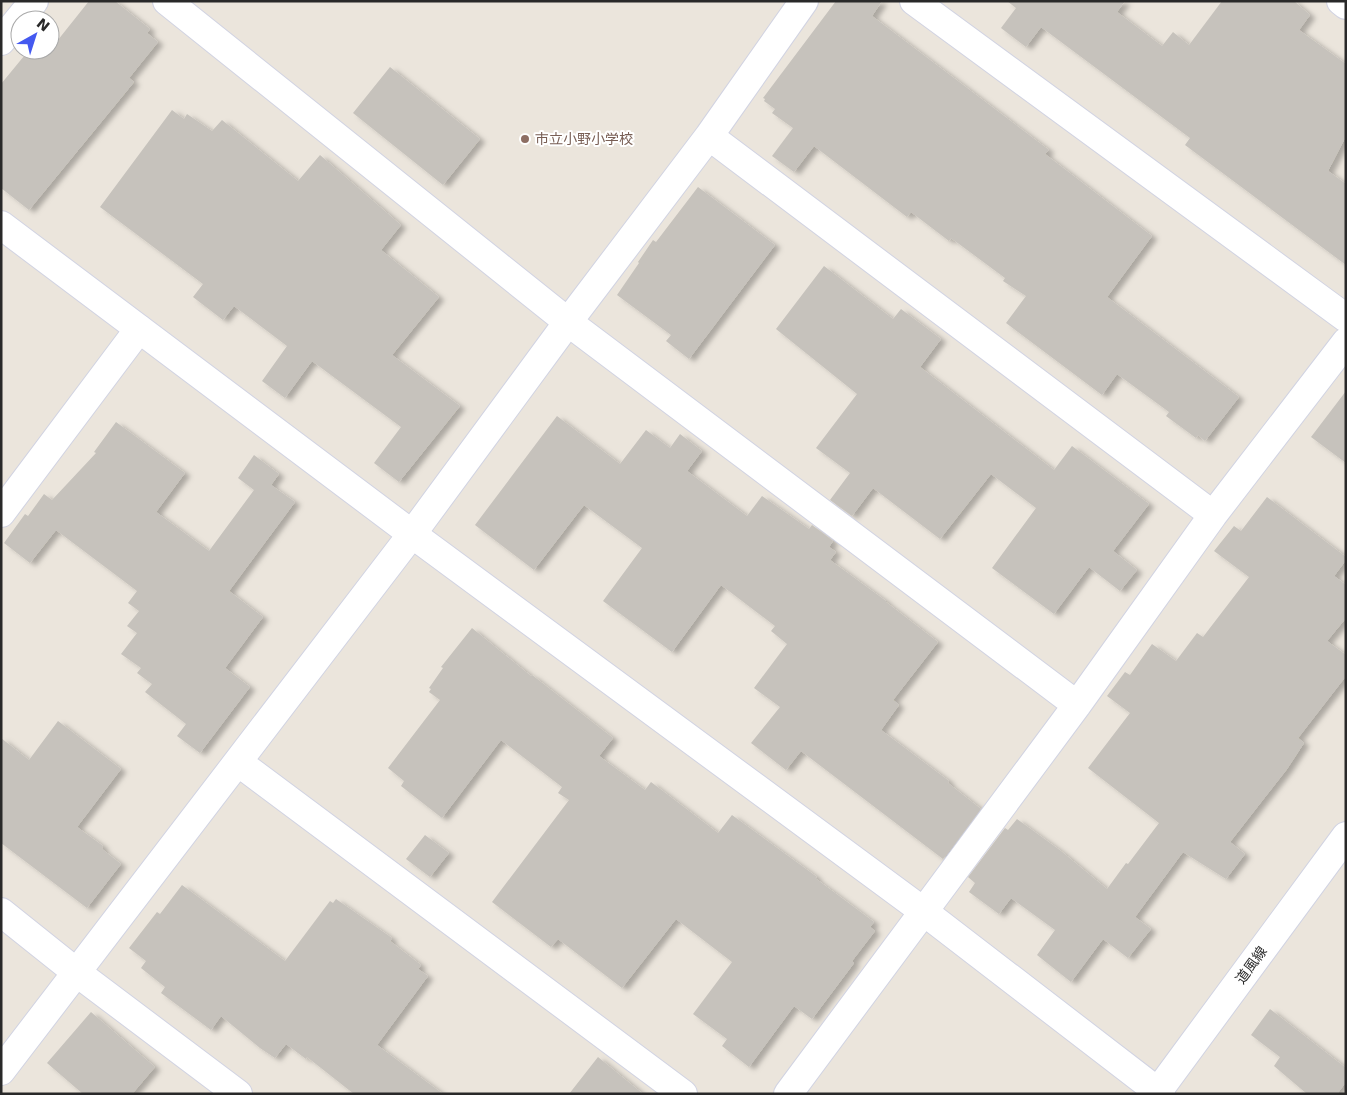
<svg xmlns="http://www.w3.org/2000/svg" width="1347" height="1095" font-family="'DejaVu Sans','Noto Sans JP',sans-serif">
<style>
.building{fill:#c6c2bc;filter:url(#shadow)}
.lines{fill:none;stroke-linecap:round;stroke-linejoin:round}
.minor-casing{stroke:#d1d3e2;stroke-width:30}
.tertiary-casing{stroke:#d1d3e2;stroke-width:30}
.minor{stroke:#fff;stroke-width:28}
.tertiary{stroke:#fff;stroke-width:28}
.education-dot{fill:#8d6e63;stroke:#fff;stroke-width:2}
.labels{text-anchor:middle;stroke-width:4;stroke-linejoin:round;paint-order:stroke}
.education-label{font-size:14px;fill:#785e54;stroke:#fff;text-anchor:start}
.street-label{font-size:14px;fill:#292929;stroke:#fff}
</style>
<defs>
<filter id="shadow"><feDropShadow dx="5.5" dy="3" stdDeviation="2.5" flood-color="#0004"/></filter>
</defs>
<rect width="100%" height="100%" fill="#ebe5dc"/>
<path class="building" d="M89,1h26l35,28 -3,4 11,9 -29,36 5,4 -105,128 -28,-22v-104l28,-34h21z
M836,1h46l-10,15 177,134 -4,4 107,82 -45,61 132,100 -34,44 -7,-6 -2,3 -30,-22 3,-4 -52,-38 -15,21 -96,-72 20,-27 -23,-15 2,-3 -54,-40 -2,3 -38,-29 -4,5 -93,-71 -20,26 -22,-16 21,-28 -21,-15 3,-4 -11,-8 1,-2 -2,-1z
M1007,1h118l-8,11 45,34 11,-14 16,13 33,-44h72l16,14 -11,15 47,34v72l-18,35 18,13v81l-161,-120 5,-7 -149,-111 -15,20 -25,-19 15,-20z
M390,67l90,72 -37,46 -90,-72z
M172,110l12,9 3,-5 25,17 10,-11 76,61 22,-26 81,70 -20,25 58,47 -47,58 68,51 -61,76 -25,-19 27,-36 -89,-66 -27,37 -23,-17 25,-35 -53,-40 -11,14 -30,-23 10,-13 -103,-77z
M698,187l77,58 -86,114 -23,-18 5,-6 -54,-40 22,-32 -1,-1 15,-22 3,2z
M824,266l69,53 8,-10 40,30 -21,28 134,103 18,-24 77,58 -36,47 24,19 -17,21 -31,-24 -35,47 -62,-46 44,-60 -45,-34 -51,65 -67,-51 -21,28 -22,-16 20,-27 -34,-25 41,-54 -81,-65z
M1346,391v72l-35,-26z
M557,416l63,48 26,-34 24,18 10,-14 22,17 -15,20 60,45 15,-20 47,33 3,-4 21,16 -4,6 7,5 -6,8 56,41v1l52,40 -45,58 6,5 -18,25 68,51 -1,2 33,26 -38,50 -142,-108 -15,19 -35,-27 29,-36 -26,-19 33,-44 -16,-13 4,-5 -54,-41 -49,67 -69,-51 39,-53 -58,-43 -50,65 -59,-45z
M116,422l69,51 -29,39 53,39 45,-61 -16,-12 16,-23 25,19 -8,11 24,17 -66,89 34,26 -38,51 25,19 -50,66 -23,-17 9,-12 -41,-32 7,-8 -15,-11 4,-5 -20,-14 16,-21 -10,-7 12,-15 -11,-8 9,-12 -81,-61 -26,33 -26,-20 21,-29 3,2 16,-22 8,6 44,-47 -2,-1z
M1267,497l79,60v3l-12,16 12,9v33l-19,23 19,14v21l-48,62 6,5 -17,26 -57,73 15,12 -19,25 -43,-27 -48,65 16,12 -23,29 -25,-19 -32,43 -34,-27 18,-25 -44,-32 -12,16 -30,-22 6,-9 -7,-6 37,-49 3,2 9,-11 44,32 46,38 19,-26 2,1 31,-41 -71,-55 42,-55 -23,-17 18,-24 5,3 22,-31 24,17 21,-28 6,4 46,-60 -35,-26 20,-25 7,5z
M472,628l59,48 1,-1 81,63 -14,18 46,34 6,-8 67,51 14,-18 85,62 -2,1 59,44 -4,5 5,4 -23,30 2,2 -42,56 -18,-13 -45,61 -27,-21 5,-7 -34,-25 39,-52 -56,-43 -54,69 -64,-49 -7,8 -59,-45 77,-102 -11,-7 4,-6 -61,-47 -59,78 -41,-32 3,-5 -16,-13 52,-68 -11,-8 2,-3 -2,-1 14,-20 -2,-1z
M58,721l63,48 -44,58 26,19 -1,3 19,15 -34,44 -86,-65v-105l28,22z
M425,835l24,18 -19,24 -24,-18z
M182,885l103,76 45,-60 3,2 3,-4 56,39 -2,3 31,24 -3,4 10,7 -51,69 66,49h-89l-47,-37 -1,2 -20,-15 -11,14 -15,-10 -39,-32 -10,14 -50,-37 4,-6 -24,-19 5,-7 -17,-13 28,-36 3,2z
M1270,1009l76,59v14l-9,12h-30l-33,-28 6,-9 -29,-22z
M91,1012l64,55 -23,27h-49l-36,-31z
M598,1057l45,37h-74z"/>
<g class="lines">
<defs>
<path id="minor" d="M167,1l401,321 509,383
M914,1l432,317
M1341,1l5,4
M1,41l33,-40
M709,136l504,379
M1,513l138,-184
M238,762l445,332
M1,912l75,60 162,122
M1,1071l411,-537 156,-212 141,-186 95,-135
M788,1094l289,-389 136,-190 133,-173"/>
<path id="tertiary" d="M1,225l411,309 511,377 238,183
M1156,1094l190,-258"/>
</defs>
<use href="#minor" class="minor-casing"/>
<use href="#tertiary" class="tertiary-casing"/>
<use href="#minor" class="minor"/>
<use href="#tertiary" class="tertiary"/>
</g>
<circle class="education-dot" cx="525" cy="139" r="5"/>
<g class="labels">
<g class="education-label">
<text x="535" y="144">市立小野小学校</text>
</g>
<g class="street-label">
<text transform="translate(1251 965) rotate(-54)" y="5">道風線</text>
</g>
</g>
<rect width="1347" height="1095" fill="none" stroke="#292929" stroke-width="5"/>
<g transform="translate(35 35) rotate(39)"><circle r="24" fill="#ffffff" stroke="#a9a9a9"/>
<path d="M0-4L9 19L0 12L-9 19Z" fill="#4459f0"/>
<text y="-8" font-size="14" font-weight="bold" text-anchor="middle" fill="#292929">N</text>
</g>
</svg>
